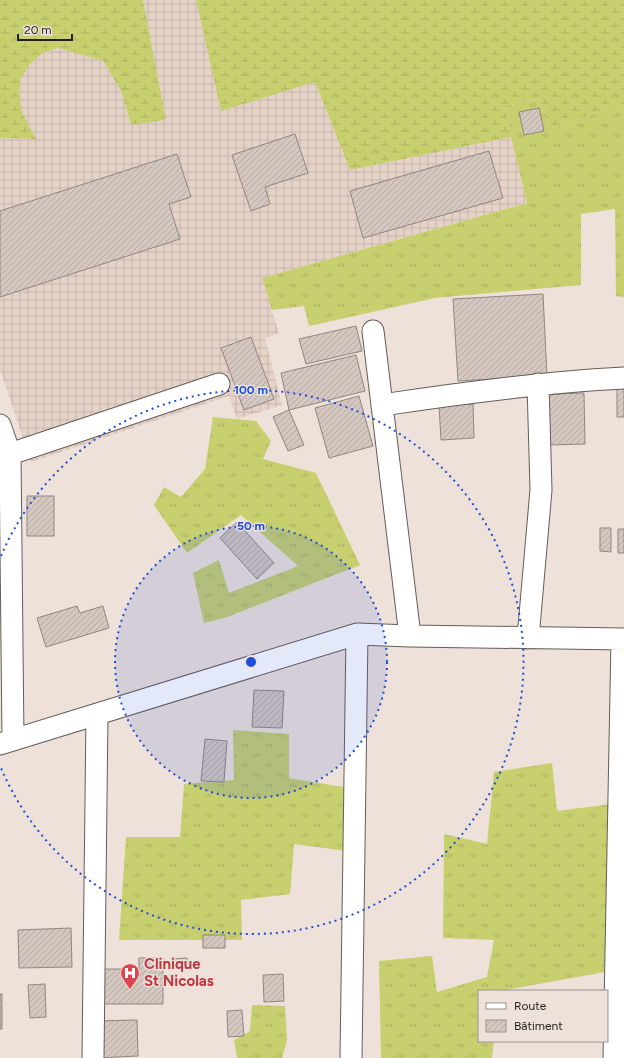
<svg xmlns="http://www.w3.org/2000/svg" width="624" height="1058" font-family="Figtree,sans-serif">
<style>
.industrial{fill:url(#industrial-grid)}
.grass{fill:url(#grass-tufts)}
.wetland{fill:url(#wetland-marsh)}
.building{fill:url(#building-hatch);stroke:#918680}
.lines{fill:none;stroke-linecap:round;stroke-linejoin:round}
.street-casing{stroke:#665c56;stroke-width:23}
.street{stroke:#fff;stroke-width:21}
.ring{fill:none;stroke:#1d4ed8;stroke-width:2;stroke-dasharray:2 4}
.labels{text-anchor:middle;stroke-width:3;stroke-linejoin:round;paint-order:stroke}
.health-label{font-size:15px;font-weight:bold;fill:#be3a42;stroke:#ede1da;text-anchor:start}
.centre{fill:#1d4ed8;stroke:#ede1da;stroke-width:2}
.ring-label{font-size:12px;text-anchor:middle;font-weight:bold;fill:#1d4ed8;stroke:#ede1da;stroke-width:3;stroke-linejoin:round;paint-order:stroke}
</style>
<defs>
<pattern id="industrial-grid" width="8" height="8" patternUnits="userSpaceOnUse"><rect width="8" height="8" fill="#e6d3c8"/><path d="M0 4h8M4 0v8" fill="none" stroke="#c5b5ab"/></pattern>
<pattern id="grass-tufts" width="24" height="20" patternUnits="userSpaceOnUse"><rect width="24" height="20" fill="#c7cf6f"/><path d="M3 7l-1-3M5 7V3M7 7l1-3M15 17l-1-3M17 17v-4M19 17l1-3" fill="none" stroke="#abb160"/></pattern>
<pattern id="wetland-marsh" width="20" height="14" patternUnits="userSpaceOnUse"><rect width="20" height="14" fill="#c7cf6f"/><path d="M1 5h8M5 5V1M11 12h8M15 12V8" fill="none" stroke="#abb160"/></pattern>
<pattern id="building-hatch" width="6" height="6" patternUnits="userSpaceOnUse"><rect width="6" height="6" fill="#d3c7c0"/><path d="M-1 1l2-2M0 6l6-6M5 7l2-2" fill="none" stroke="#b5aaa4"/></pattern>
</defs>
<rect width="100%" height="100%" fill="#ede1da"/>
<path class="industrial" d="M143,0h53l25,111 94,-29 35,88 161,-33 16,66 -265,75 17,55 -14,5 17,67 -45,14 -8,-23 -198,66 -31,-92v-232l35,1 -13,-27 -3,-20 2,-14 9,-14 13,-11 15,-5 45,13 18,30 10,34 35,-5z"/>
<path class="grass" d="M539,98l12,30 73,-24v193l-8,-1 -1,-87 -34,5v71l-146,13 -126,28 -5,-20 -32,4 -10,-32 265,-75 -16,-66 -5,-31z
M213,417l43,4 15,20 -8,18 53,14 44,92 -133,52 -23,6 -11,-50 26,-13 10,33 69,-27 -57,-51 -54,38 -33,-48 10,-18 17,10 24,-28z
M233,730l56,4v44l66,11 -1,63 -60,-8 -4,50 -49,6 1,40h-123l7,-103h54l4,-53 50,-4z
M552,763l5,48 62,-8 -3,167 -116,21h-21v50h15l-2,17h-111l-2,-97 53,-5 5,36 50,-15 7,-37 -51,-2 1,-104 43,10 7,-72z
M252,1005l33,1 2,34 -5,18h-45l-3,-18 16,-9z"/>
<path class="wetland" d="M0,0h143l23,120 -35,5 -10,-34 -18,-30 -45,-13 -15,5 -13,11 -9,14 -2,14 3,20 14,27 -36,-1z
M196,0h428v104l-73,24 -12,-30 -33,8 5,31 -161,33 -35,-88 -94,29z"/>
<path class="building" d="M539,108l5,23 -20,4 -5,-23z
M295,134l13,39 -43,14 5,17 -19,7 -19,-56z
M489,151l14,47 -140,40 -13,-47z
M177,154l14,43 -22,7 11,35 -180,58v-86z
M543,294l4,82 -89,5 -5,-82z
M356,326l6,25 -56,13 -7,-25z
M251,337l23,62 -30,11 -23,-62z
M356,355l9,36 -76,19 -8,-37z
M617,387h7v30h-7z
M584,393l1,51 -36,1v-51z
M359,396l14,50 -44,12 -14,-50z
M473,404l1,34 -33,2 -2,-34z
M289,410l15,35 -16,6 -15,-34z
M27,496h27v40h-27z
M237,522l37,41 -17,16 -37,-41z
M600,528h11v24l-11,-1z
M618,529h6v24h-6z
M77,606l3,7 23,-7 6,22 -63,19 -9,-29z
M254,690l30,1 -2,37 -30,-1z
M205,739l22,2 -3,41 -23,-1z
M71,928l1,39 -53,1 -1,-38z
M203,935h22v13h-22z
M139,958h24v46h-64v-35h40z
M187,958v9l-15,1v-9z
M283,974l1,27 -20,1 -1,-27z
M45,984l1,33 -16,1 -2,-33z
M0,994h2v35h-2z
M242,1010l2,26 -16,1 -1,-26z
M137,1020l1,36 -42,2 -1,-37z"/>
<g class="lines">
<defs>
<path id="street" d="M373,331l37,305
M382,405c80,-12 161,-23 242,-27
M0,425l10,29 3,286
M10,454l209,-70
M528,638l13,-148 -3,-106
M0,744l357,-110 53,2 214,3
M93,1058l4,-344
M351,1058l6,-424
M614,1058l8,-419"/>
</defs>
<use href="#street" class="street-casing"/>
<use href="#street" class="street"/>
</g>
<circle cx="251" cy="662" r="136" fill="#1d4ed8" fill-opacity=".12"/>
<g class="ring">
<circle cx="251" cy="662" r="136"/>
<path d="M1 556A272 272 0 1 1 1 768"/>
</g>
<defs>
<symbol id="hospital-pin" viewBox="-11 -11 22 30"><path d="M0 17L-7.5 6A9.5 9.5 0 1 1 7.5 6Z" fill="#e0444e" stroke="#ede1da"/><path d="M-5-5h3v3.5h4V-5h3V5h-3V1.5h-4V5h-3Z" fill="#fff"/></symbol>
</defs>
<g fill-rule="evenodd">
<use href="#hospital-pin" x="119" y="962" width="22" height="30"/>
</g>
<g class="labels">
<g class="health-label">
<text x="144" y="969">Clinique<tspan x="144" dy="17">St Nicolas</tspan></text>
</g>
</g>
<circle cx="251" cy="662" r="6" class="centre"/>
<g class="ring-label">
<text x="251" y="394">100 m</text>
<text x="251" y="530">50 m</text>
</g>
<rect x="478" y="990" width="130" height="52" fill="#ede1da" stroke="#9c938e"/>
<rect x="486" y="1003" width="20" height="6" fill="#ffffff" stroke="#9c938e"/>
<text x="514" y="1010" font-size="12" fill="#221e1c">Route</text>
<rect x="486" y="1020" width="20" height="12" fill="url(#building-hatch)" stroke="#9c938e"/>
<text x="514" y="1030" font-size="12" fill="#221e1c">Bâtiment</text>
<path d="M18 34v6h54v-6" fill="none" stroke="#221e1c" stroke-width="2"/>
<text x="24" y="34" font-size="12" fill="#221e1c" stroke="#ede1da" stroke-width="3" paint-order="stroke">20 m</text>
</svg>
